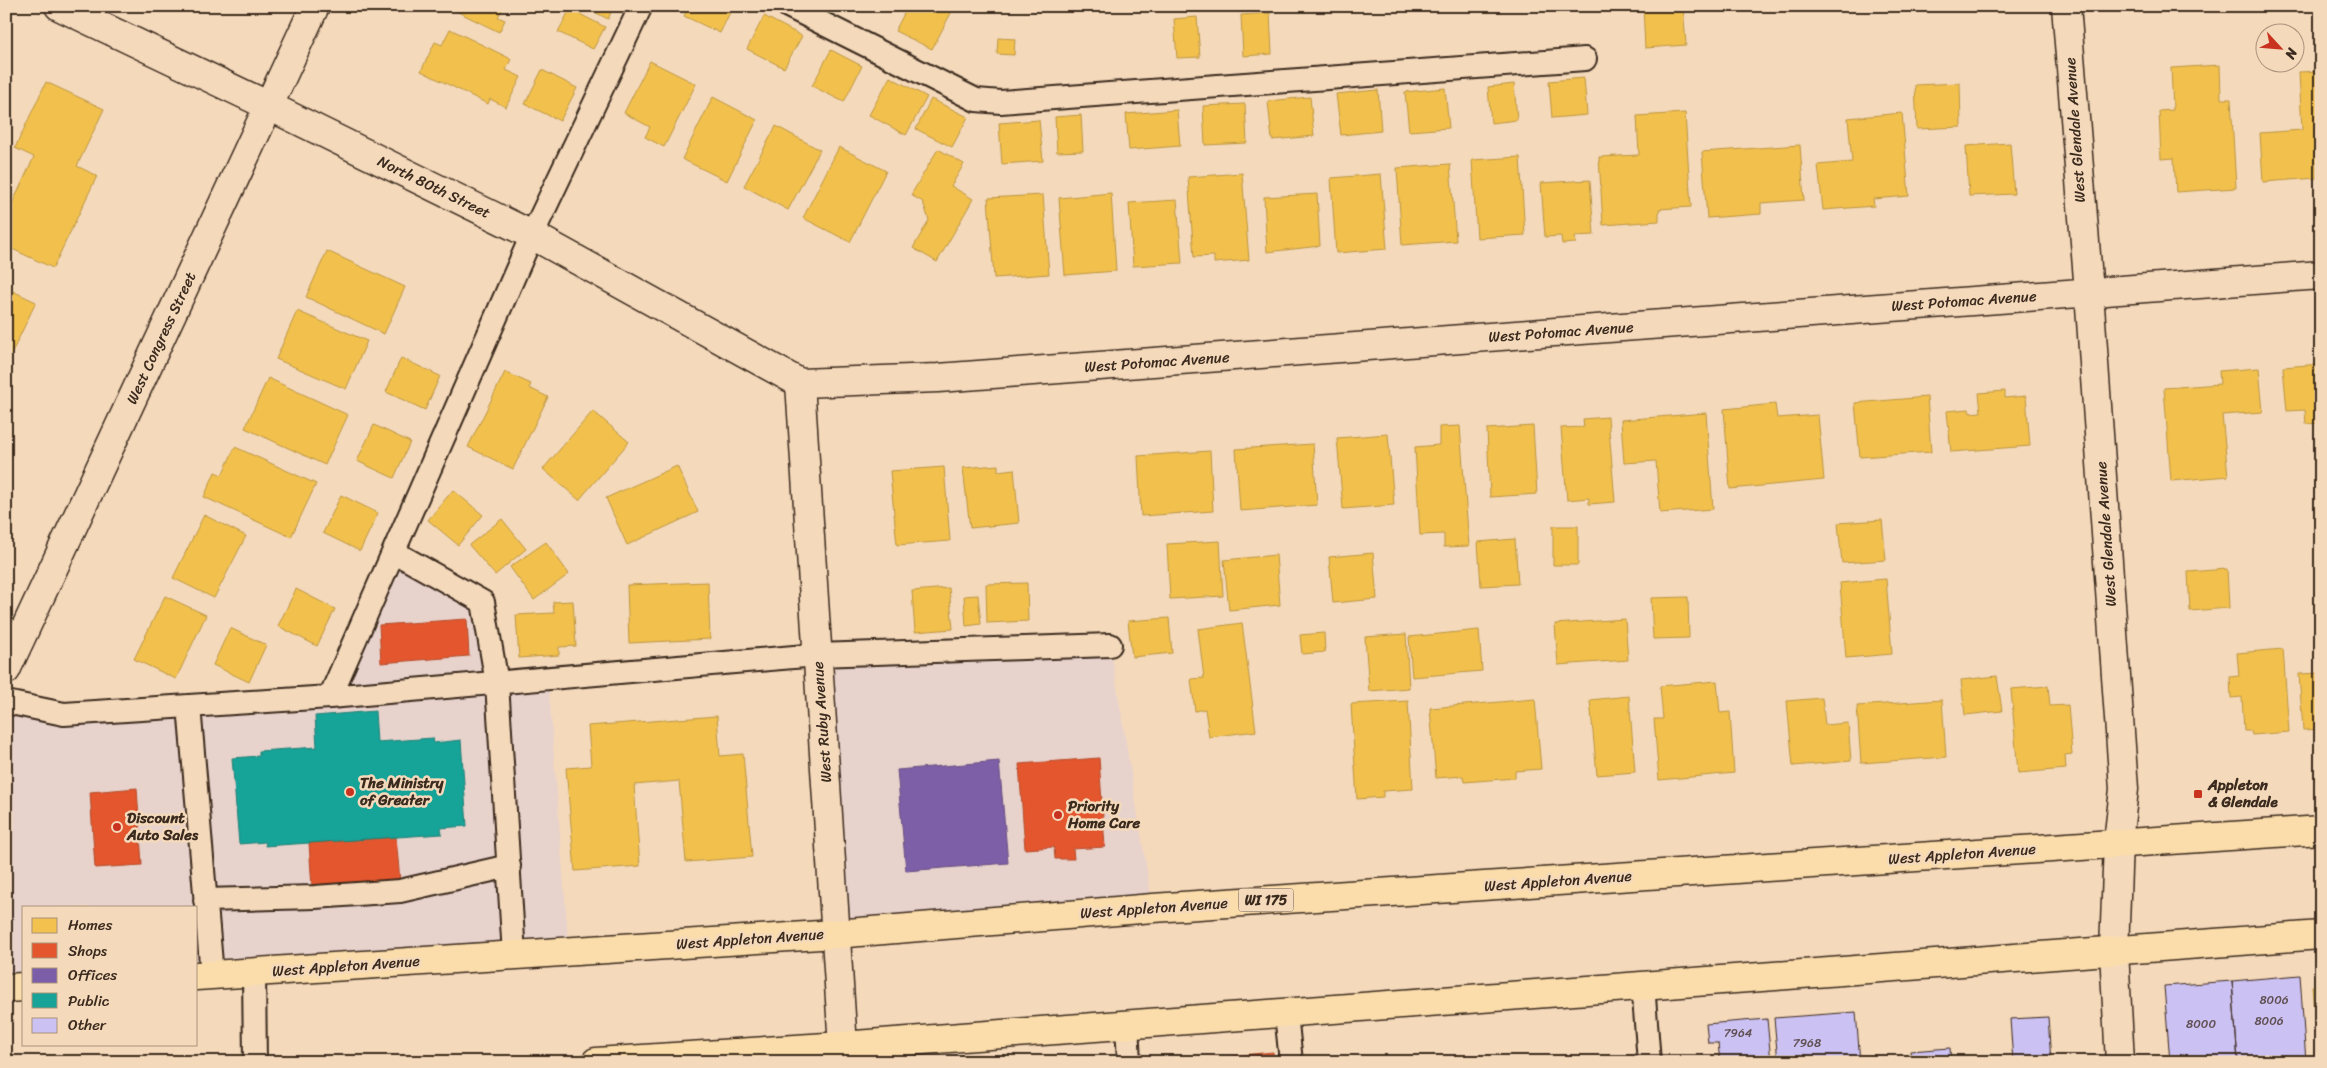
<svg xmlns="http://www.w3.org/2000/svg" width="2327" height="1068" font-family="Sriracha,sans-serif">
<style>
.built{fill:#e8d2cc}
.homes{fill:#f2c14e;stroke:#bb9440}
.shops{fill:#e4572e;stroke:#b14a29}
.offices{fill:#7b5ea7;stroke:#684e7e}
.public{fill:#17a398;stroke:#227f73}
.building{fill:#ccc1f3;stroke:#3b2a1e}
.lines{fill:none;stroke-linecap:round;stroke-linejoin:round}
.lane-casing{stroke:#3b2a1e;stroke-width:26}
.street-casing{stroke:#3b2a1e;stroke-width:31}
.secondary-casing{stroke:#3b2a1e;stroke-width:31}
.primary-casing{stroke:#3b2a1e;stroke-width:31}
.lane{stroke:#f4d9bb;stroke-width:22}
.street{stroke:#f4d9bb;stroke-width:28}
.secondary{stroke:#f4d9bb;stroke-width:28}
.primary{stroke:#fbddab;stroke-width:28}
.poi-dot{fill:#c8321e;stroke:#f4d9bb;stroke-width:2}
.labels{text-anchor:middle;stroke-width:5;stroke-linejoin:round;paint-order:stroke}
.number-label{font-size:12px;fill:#5f5053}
.shield{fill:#f4d9bb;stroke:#725e4d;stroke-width:1}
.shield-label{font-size:14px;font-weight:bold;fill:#3b2a1e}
.street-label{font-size:15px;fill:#3b2a1e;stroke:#f4d9bb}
.poi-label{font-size:15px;font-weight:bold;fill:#3b2a1e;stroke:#f4d9bb;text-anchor:start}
</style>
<rect width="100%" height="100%" fill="#f4d9bb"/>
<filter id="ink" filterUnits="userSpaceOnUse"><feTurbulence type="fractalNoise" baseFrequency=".02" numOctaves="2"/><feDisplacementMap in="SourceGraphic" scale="10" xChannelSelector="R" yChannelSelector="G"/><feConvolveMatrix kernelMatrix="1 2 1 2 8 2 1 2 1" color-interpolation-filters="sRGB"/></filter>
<g filter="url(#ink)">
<path class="built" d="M394,552l89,50 14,80 51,-4 21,273 -373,25v-69h-172v80l-18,1v-286l54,12 270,-17z
M1110,645l43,263 -318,26 -18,-279z"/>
<path class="homes" d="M446,6h58l-6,11 7,3 -6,12z
M583,6h31l-6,13z
M689,6h44l-13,27 -36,-17z
M908,6h30l13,7 -19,36 -37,-18z
M1643,6h40l3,39 -41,3z
M570,9l35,18 -12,22 -35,-17z
M1270,13l2,41 -29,2 -2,-41z
M764,16l38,20 -18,32 -37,-19z
M1197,17l3,40 -23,1 -3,-39z
M450,29l61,30 -5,11 15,7 -15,30 -16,-8 -2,5 -67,-33 14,-29 7,3z
M998,38l17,1 -1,16 -17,-1z
M831,50l31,16 -18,36 -32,-16z
M650,61l46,23 -32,63 -19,-10 5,-10 -26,-14z
M2220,65l1,34h10l5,89 -60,4 -2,-34 -13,1 -2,-48 14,-1 -2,-42z
M542,70l35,18 -17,33 -35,-17z
M2321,71v91l-5,1 1,15 -54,4 -3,-49 42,-3 -3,-58z
M890,77l37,20 -21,38 -37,-20z
M1584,78l3,37 -35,3 -3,-37z
M46,82l58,27 -27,57 20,10 -44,92 -47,-22v-29l28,-60 -19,-9z
M1960,83l1,44 -44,2 -2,-44z
M1514,84l3,36 -26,3 -3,-36z
M1445,88l4,40 -40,3 -4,-39z
M1378,90l3,41 -40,4 -5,-41z
M713,97l44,23 -30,61 -45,-22z
M1310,97l4,39 -42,4 -4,-39z
M931,99l37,18 -16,30 -36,-18z
M1245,104l2,39 -42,2 -2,-39z
M1177,110l3,36 -51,4 -3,-36z
M1685,113l6,94 -32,2v12l-56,4 -4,-68 40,-2 -2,-39z
M1902,113l7,83 -36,3 1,7 -51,4 -5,-45 34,-3 -4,-44z
M1081,115l2,36 -26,1 -2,-35z
M1039,120l4,41 -41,3 -3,-41z
M776,126l44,24 -32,60 -44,-24z
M2010,143l4,51 -45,2 -3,-50z
M1800,145l4,55 -43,3v11l-54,4 -5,-66z
M839,147l47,24 -36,71 -47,-24z
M938,149l26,15 -13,22 22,13 -36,63 -24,-14 16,-28 -6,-18 -12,-7z
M1520,157l5,78 -48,3 -5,-78z
M1450,164l6,77 -54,4 -5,-77z
M1242,173l7,87 -35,3v-7l-20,1 -6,-80z
M1381,174l6,75 -51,4 -5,-75z
M1590,180l4,55 -19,1 1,7 -14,1 -1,-8 -16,1 -4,-54z
M1111,193l5,78 -51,4 -6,-77z
M1317,194l3,52 -53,6 -3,-55z
M1043,195l6,79 -55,4 -6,-80z
M1177,200l5,63 -49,3 -4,-63z
M327,251l78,36 -21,47 -78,-37z
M6,288l30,14 -30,63z
M297,311l70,30 -21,48 -70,-30z
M401,358l39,18 -15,34 -39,-18z
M2321,364v81l-2,-22 -13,1 -1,-14 -18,1 -4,-44z
M2259,368l4,44 -41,3 6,61 -57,5 -7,-93 56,-4 -1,-13z
M505,372l26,12 -2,4 19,9 -35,72 -45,-22z
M268,378l80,37 -23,50 -80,-37z
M2005,391v7l21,-2 4,50 -79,6 -4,-41 22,-2 1,4 11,-1 -2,-19z
M1927,397l4,55 -71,5 -5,-54z
M1775,404l2,14 41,-3 6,65 -94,9 -6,-80z
M593,411l36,31 -50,58 -36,-31z
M1706,413l7,96 -53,4 -4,-52 -32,2 -3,-43z
M1608,417l7,85 -26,2v-6l-22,2 -6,-72 23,-1 -1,-8z
M374,425l36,17 -16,36 -37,-17z
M1460,426l9,120 -25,1v-13l-24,1 -5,-88 24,-2v-18z
M1533,426l4,68 -47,3 -3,-68z
M1388,434l6,71 -51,4 -6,-71z
M1313,444l4,61 -77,6 -4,-62z
M235,447l81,37 -25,53 -87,-40 11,-25 7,3z
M1210,451l3,60 -72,5 -3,-60z
M998,465v6l16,-2 5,54 -49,5 -7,-60z
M677,466l21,46 -71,33 -21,-47z
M944,467l6,74 -53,4 -7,-74z
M453,490l30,25 -25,30 -30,-25z
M341,495l37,18 -18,38 -37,-18z
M204,515l42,21 -32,62 -41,-20z
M502,519l24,30 -31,26 -26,-30z
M1882,520l4,40 -44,3 -4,-40z
M1553,526h25v39h-25z
M1515,539l3,45 -37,2 -3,-44z
M1220,541l3,55 -53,3 -3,-55z
M546,542l23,32 -35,26 -24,-33z
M1373,553l4,46 -44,4 -4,-46z
M1276,555l4,50 -51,5 -5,-50z
M2227,569l2,39 -39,3 -2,-39z
M1886,579l6,75 -46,4 -6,-75z
M708,582l2,57 -81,4 -2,-58z
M1027,583l1,38 -41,2 -1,-39z
M949,588l4,41 -38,3 -3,-41z
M296,589l39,20 -18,37 -39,-20z
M978,595l3,29 -15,2 -2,-30z
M165,596l41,19 -30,64 -42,-20z
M1688,597l1,41 -36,1 -2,-41z
M573,601l3,45 -17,1v8l-40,3 -3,-43 38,-2 -1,-11z
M1169,618l3,35 -40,4 -4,-36z
M1625,619l3,41 -70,5 -3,-41z
M1242,623l14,108 -47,6 -4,-28 -10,2 -4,-32 13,-1 -6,-49z
M230,628l36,17 -17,37 -36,-17z
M1479,630l3,41 -70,6 -3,-40z
M1324,633l1,19 -23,2 -2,-19z
M1406,634l3,54 -40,3 -4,-54z
M2283,649l6,83 -37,3 -1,-4h-7l-2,-34 -11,1 -1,-21 9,-1 -2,-23z
M2321,673v56l-18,1 -4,-56z
M1997,676l5,35 -37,4 -4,-35z
M1717,681l3,32 10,-1 4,61 -75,7 -5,-61h9l-3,-33z
M2048,686l2,20 18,-1 4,49 -7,1 1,14 -48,4 -7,-84z
M1629,696l6,76 -38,3 -7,-75z
M1822,698l3,27 23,-2 3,38 -58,5 -6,-65z
M1535,699l6,70 -26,2v7l-51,4 -1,-6 -27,2 -6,-70z
M1942,700l4,57 -85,6 -4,-57z
M1408,701l5,88 -30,2v6l-26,2 -6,-95z
M717,716l3,40 23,-2 9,103 -66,5 -7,-81 -45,4 6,81 -65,5 -9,-103 25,-2 -3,-40z
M2321,985v77h-3l-6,-76z"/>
<path class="shops" d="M467,619l2,37 -88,7 -2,-38z
M1099,758l6,89 -32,2 1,10h-19l-1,-12 -29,2 -6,-85z
M137,788l5,77 -47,3 -5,-76z
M396,837l4,44 -88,7 -3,-45z
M1273,1052l1,10h-102z"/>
<path class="offices" d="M999,761l9,102 -102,8 -9,-101z"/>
<path class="public" d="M375,711l2,31 56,-4 1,5 27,-3 6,86 -26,2 1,6 -177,12 1,-4 -27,2 -7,-86 27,-2v-5l58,-4 -2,-31z"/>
<path class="building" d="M2300,975l6,87h-68l-6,-81z
M2232,981l6,81h-68l-6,-76z
M1856,1012l4,50h-82l-4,-44z
M2048,1017l3,45h-38l-3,-43z
M1767,1019l4,43h-51l-2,-19h-10l-2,-19z
M1950,1048l1,14h-40l-1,-11z"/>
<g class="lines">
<defs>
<path id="lane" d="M788,6l188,94 25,2 584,-43
M394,552l89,50 14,81 17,272
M330,697l202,-462 109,-229
M6,702l58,12 266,-17 487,-42 293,-10
M189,706l23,269
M205,900l110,-3 85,-6 109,-25
M254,972l1,90
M1643,984l6,78
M1286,1013l5,49
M1127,1025l2,37"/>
<path id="street" d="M59,6l210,100 263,129 268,148
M2066,6l23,286 35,497 -6,53 -4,109 6,111
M800,383l138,-5 1383,-103
M800,383l44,679"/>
<path id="secondary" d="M6,670l309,-664"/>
<path id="primary" d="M196,976l639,-42 318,-26 1168,-78
M6,988l18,-1
M596,1062l246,-16 1479,-111"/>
</defs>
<use href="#lane" class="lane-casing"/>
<use href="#street" class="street-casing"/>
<use href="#secondary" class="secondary-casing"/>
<use href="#primary" class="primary-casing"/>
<use href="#lane" class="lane"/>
<use href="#street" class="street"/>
<use href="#secondary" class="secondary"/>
<use href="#primary" class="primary"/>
</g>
</g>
<g class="poi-dot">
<circle cx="350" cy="792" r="5"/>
<rect x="2193" y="789" width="10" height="10" rx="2.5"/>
<circle cx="1058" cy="815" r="5"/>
<circle cx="117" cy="827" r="5"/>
</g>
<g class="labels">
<g class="number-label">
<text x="2274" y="1004">8006</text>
<text x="2269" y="1025">8006</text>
<text x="2201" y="1028">8000</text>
<text x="1738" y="1037">7964</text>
<text x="1807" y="1047">7968</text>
</g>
<rect class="shield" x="1238.5" y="888.5" width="55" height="23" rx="4"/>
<g class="shield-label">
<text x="1266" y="905">WI 175</text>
</g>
<g class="street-label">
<text transform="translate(2075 130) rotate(-94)" y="5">West Glendale Avenue</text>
<text transform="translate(434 187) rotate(26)" y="5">North 80th Street</text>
<text transform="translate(1964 301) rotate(-4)" y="5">West Potomac Avenue</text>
<text transform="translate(1561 332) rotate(-4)" y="5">West Potomac Avenue</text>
<text transform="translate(161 338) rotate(-65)" y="5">West Congress Street</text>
<text transform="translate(1157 362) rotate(-4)" y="5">West Potomac Avenue</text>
<text transform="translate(2106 534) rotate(-94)" y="5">West Glendale Avenue</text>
<text transform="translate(822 722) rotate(-94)" y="5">West Ruby Avenue</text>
<text transform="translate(1962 854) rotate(-4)" y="5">West Appleton Avenue</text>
<text transform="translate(1558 881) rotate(-4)" y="5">West Appleton Avenue</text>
<text transform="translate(1154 908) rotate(-4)" y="5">West Appleton Avenue</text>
<text transform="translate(750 939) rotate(-4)" y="5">West Appleton Avenue</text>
<text transform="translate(346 966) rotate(-4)" y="5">West Appleton Avenue</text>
</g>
<g class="poi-label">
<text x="360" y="788">The Ministry<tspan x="360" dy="17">of Greater</tspan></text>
<text x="2208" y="790">Appleton<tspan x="2208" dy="17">&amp; Glendale</tspan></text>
<text x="1068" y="811">Priority<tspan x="1068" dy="17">Home Care</tspan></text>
<text x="127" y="823">Discount<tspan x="127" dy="17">Auto Sales</tspan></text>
</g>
</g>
<rect width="2327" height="1068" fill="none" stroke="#f4d9bb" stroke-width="25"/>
<rect x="12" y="12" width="2302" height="1043" fill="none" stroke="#3b2a1e" stroke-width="2" filter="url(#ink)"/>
<rect x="22" y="906" width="175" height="140" fill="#f4d9bb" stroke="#aa937c"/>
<rect x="32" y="918" width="25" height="15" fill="#f2c14e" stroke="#aa937c"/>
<text x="68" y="930" font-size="15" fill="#3b2a1e">Homes</text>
<rect x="32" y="943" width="25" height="15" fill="#e4572e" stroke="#aa937c"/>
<text x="68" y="956" font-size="15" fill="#3b2a1e">Shops</text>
<rect x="32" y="968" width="25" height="15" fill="#7b5ea7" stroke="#aa937c"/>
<text x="68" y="980" font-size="15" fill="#3b2a1e">Offices</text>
<rect x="32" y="993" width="25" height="15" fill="#17a398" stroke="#aa937c"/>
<text x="68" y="1006" font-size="15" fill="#3b2a1e">Public</text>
<rect x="32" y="1018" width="25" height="15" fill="#ccc1f3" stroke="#aa937c"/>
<text x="68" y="1030" font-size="15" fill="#3b2a1e">Other</text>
<g transform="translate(2280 48) rotate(116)"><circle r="24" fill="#f4d9bb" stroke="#aa937c"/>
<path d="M0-4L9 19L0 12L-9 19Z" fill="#c8321e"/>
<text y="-8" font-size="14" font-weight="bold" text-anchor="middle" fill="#3b2a1e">N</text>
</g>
</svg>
